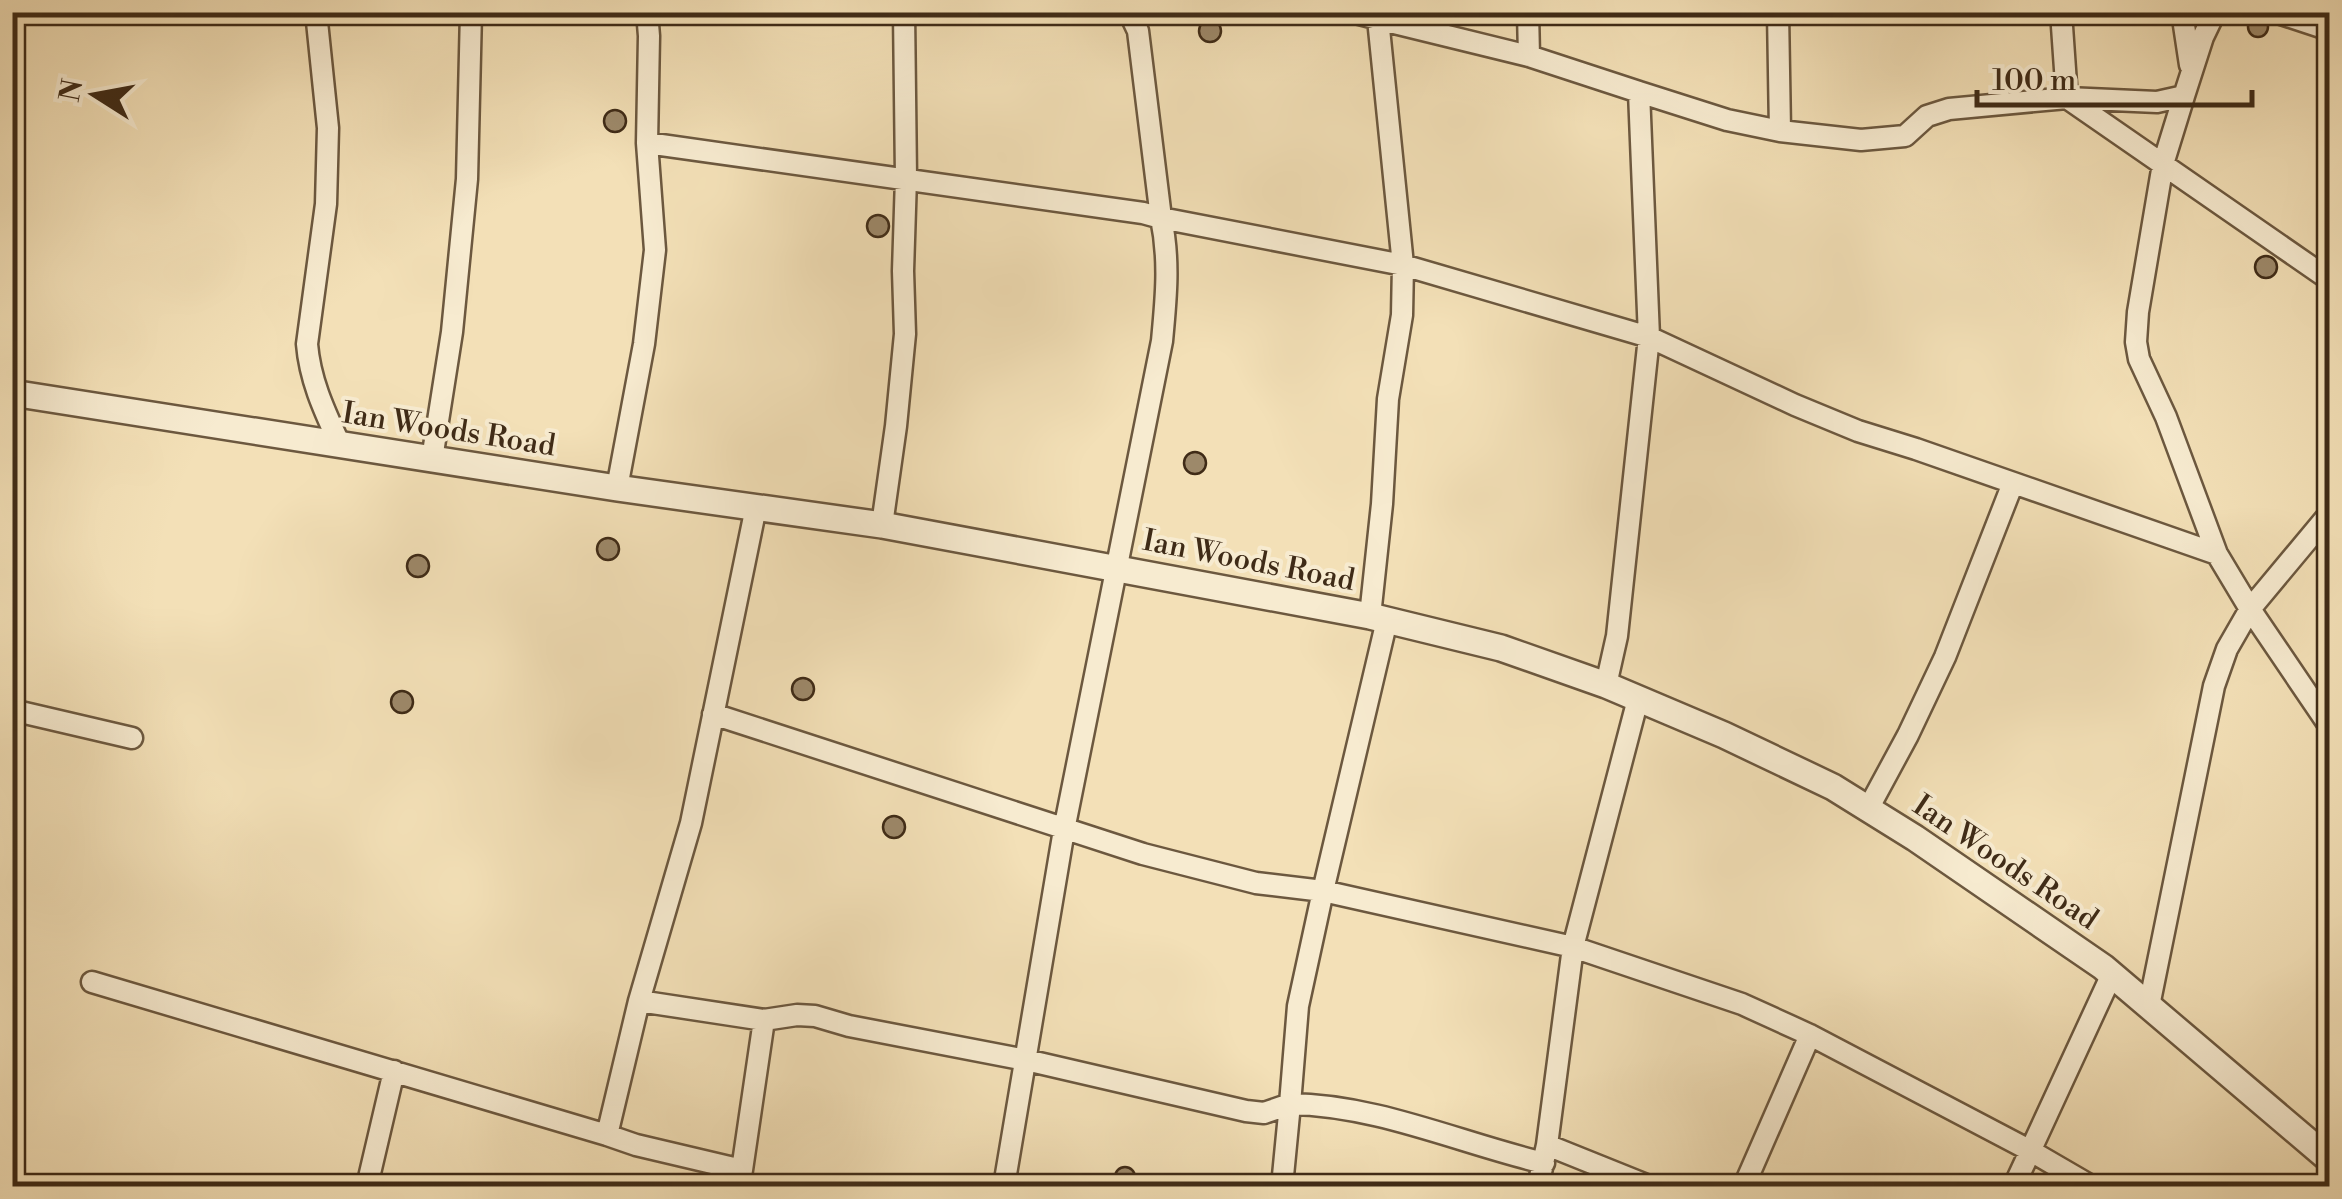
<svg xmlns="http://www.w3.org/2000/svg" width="2342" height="1199" font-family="'Libre Bodoni',serif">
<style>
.building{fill:#9d896a;stroke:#3f2b17;stroke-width:2.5}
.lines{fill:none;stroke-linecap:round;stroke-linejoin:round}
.minor-casing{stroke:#6c583f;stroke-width:25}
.tertiary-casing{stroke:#6c583f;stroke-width:30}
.minor{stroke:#f7ebd0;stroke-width:20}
.tertiary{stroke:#f7ebd0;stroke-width:25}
.labels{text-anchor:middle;stroke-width:8;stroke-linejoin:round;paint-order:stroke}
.street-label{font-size:30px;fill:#3f2b17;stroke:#f7ebd0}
</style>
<rect width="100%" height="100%" fill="#f3e0b7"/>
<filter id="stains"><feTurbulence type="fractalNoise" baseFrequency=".002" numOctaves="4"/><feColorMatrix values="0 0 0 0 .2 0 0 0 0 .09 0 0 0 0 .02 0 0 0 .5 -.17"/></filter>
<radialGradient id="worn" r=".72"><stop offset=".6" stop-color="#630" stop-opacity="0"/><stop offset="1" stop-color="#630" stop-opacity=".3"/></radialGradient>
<path class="building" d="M2248 27a10 10 0 1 1 20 0a10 10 0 1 1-20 0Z
M1199 31a11 11 0 1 1 22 0a11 11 0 1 1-22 0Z
M604 121a11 11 0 1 1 22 0a11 11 0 1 1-22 0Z
M867 226a11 11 0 1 1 22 0a11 11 0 1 1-22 0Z
M2255 267a11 11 0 1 1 22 0a11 11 0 1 1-22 0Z
M1184 463a11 11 0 1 1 22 0a11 11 0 1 1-22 0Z
M597 549a11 11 0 1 1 22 0a11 11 0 1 1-22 0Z
M407 566a11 11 0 1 1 22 0a11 11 0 1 1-22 0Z
M792 689a11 11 0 1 1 22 0a11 11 0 1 1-22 0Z
M391 702a11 11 0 1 1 22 0a11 11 0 1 1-22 0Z
M883 827a11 11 0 1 1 22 0a11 11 0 1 1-22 0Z
M1115 1177a10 10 0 1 1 20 0a10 10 0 1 1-20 0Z"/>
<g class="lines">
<defs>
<path id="minor" d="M316,12l12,116 -2,76 -19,140c3,37 18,68 33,101
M1129,12l9,19 23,187 242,47 246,72 146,68 63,26 58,18 301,105 33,55 80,118
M1351,12l27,7 25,246 -1,50 -14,84 -6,105 -12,112
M1528,12l1,44
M1778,12l2,119
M2061,12l6,86 263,182
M2182,12l8,53
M2275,12l55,18
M1378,19l151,37 110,36 10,245 -32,299 -11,49
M1639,92l88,28 53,11 81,9 44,-4 22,-20 22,-7 118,-11 90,4 27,-6 19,-59 12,-25
M2184,96l-21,68 -25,148 -2,30 3,17 27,58 51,137
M647,143l496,70 18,5c9,42 5,81 1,123l-98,489 -60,356
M432,459l20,-127 15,-153 4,-167
M617,488l27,-144 11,-94 -8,-107 2,-107 -2,-24
M882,525l14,-99 9,-92 -2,-63 3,-93 -2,-166
M12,710l120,28
M713,714l430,140 113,29 67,8 250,56 169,57 68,31 219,115 62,36
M1868,809l40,-74 37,-78 68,-174
M92,982l515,153
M639,1001l125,19 -22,150
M2149,1006l65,-320 13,-37 23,-40 80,-96
M764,1020l33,-5 18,1 34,10 177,34 220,51 18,2 26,-9 8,-98 25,-115 64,-271
M1547,1145l102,41
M367,1186l27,-115
M739,1186l3,-16 -106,-25 -29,-10 32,-134 52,-178 65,-316
M1282,1186l8,-82c87,1 170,39 254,59
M1538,1186l9,-41 26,-198 65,-248
M1744,1186l66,-151
M2014,1186l98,-212"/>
<path id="tertiary" d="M12,393l605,95 265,37 488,91 131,32 105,37 118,50 109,52 82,51 188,129 227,193"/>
</defs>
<use href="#minor" class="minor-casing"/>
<use href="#tertiary" class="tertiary-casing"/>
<use href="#minor" class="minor"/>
<use href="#tertiary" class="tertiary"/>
</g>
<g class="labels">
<g class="street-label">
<text transform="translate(449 429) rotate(9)" y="10">Ian Woods Road</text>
<text transform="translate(1249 560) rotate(11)" y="10">Ian Woods Road</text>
<text transform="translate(2006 862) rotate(34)" y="10">Ian Woods Road</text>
</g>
</g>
<rect width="2342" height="1199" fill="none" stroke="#f3e0b7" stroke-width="50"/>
<rect x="15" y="15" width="2312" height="1169" fill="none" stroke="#3f2b17" stroke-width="5"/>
<rect x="25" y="25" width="2292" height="1149" fill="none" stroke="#3f2b17" stroke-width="2.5"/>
<g transform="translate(95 95) rotate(281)" stroke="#f7ebd0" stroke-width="8" paint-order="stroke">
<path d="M0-8L18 38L0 25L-18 38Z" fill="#3f2b17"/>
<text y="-15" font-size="28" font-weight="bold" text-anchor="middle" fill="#3f2b17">N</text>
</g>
<path d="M1977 90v15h275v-15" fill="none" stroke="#3f2b17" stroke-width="5"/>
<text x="1992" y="90" font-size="30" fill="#3f2b17" stroke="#f7ebd0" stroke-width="8" paint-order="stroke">100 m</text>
<rect width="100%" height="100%" filter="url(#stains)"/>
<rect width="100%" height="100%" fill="url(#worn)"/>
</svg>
